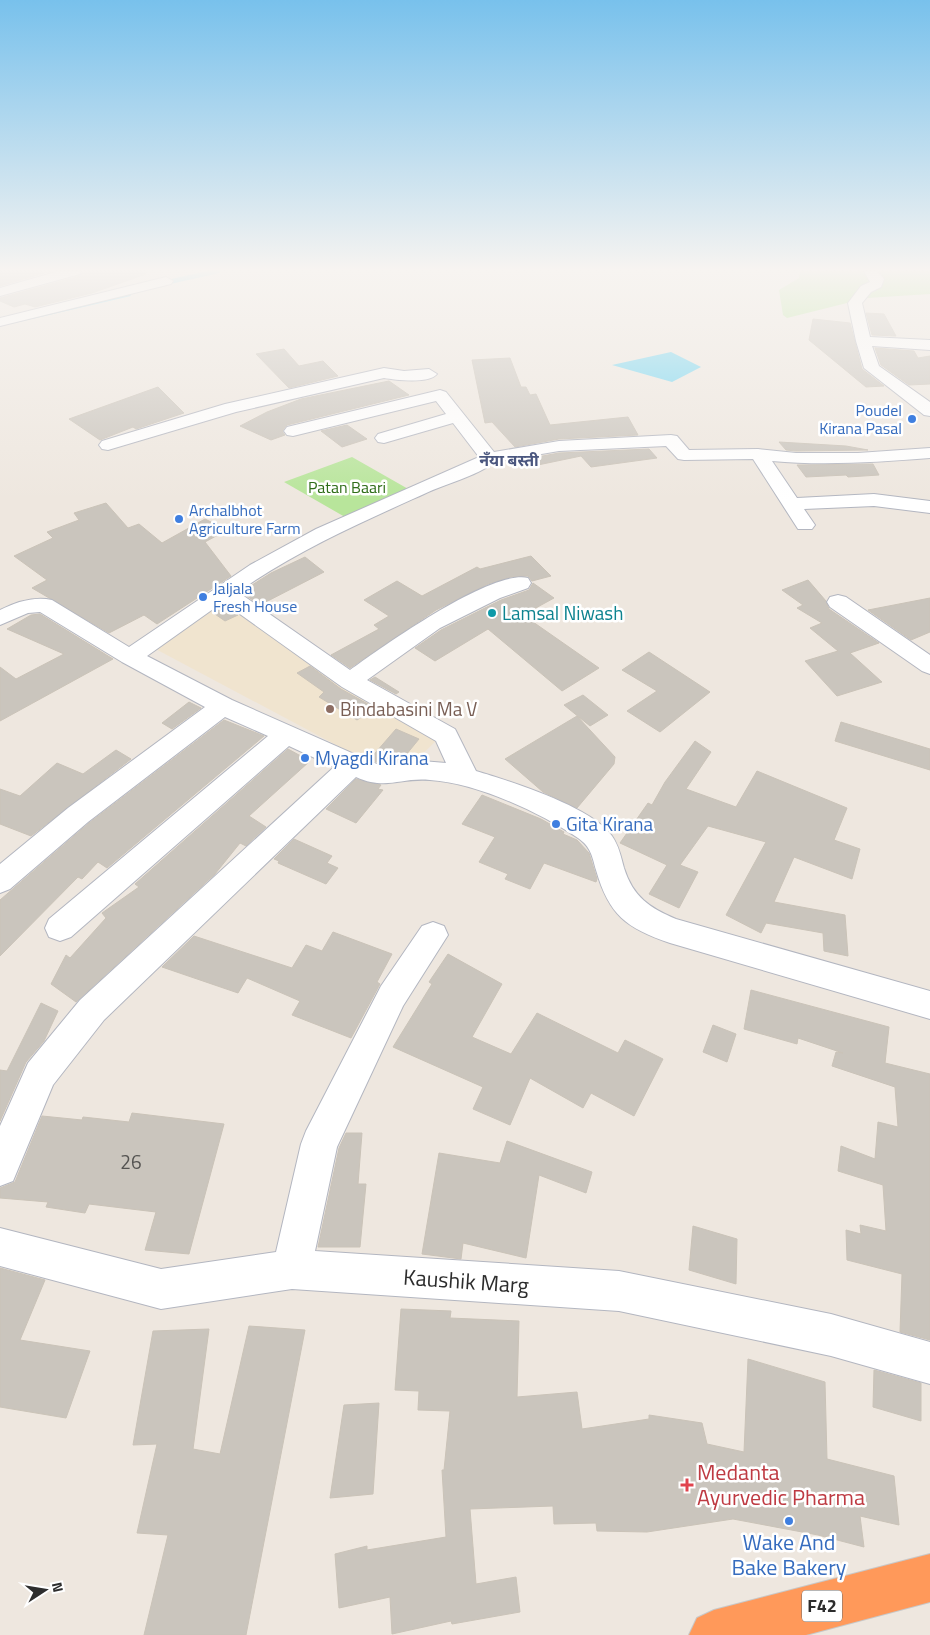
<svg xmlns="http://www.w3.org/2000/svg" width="930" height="1635" font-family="'Titillium Web','Noto Sans Devanagari',sans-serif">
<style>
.education{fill:#f0e4cf}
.green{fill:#b8e59b}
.water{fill:#71d5f1}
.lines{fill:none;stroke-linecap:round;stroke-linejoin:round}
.stream{stroke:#71d5f1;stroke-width:4.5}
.building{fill:#cac5bd;stroke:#cac3b8}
.street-casing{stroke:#b3b6c0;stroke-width:2}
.highway-casing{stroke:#c8c8c8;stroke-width:2}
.street{fill:#fff;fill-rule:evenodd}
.highway{fill:#ff995a;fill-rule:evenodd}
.shop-dot{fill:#3f7fe0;stroke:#fff;stroke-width:2}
.culture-dot{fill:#0f9aa8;stroke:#fff;stroke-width:2}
.education-dot{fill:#8d6e63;stroke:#fff;stroke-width:2}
.health-dot{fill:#e0444e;stroke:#fff;stroke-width:2}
.labels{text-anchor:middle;stroke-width:5;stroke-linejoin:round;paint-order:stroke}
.far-shop-label{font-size:16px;fill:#366cbe;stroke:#fff;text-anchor:start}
.far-neighbourhood-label{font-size:16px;font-weight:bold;fill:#4b577f;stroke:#fff}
.far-park-label{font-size:16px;fill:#2f6d19;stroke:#fff}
.shield{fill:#fff;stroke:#6c6c6c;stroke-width:1}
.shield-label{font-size:18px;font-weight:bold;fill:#2d2d2d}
.culture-label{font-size:19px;fill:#0d838f;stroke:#fff;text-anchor:start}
.education-label{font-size:19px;fill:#785e54;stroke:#fff;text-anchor:start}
.shop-label{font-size:19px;fill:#366cbe;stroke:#fff;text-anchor:start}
.near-number-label{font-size:19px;fill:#545351}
.near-street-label{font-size:22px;fill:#2d2d2d;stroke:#fff}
.near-health-label{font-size:22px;fill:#be3a42;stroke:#fff;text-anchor:start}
.near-shop-label{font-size:22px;fill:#366cbe;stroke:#fff}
</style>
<rect width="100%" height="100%" fill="#eee7df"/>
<path class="education" d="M228,596l212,141 -34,33 -53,-16 -203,-108z"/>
<path class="green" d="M800,271h130v23l-63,4 -80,20 -4,-3 -4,-25 20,-12z
M352,457l58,33 -65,27 -61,-35z"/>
<path class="water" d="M671,352l30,15 -29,15 -60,-17z"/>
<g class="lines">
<path class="stream" d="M164,283l54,-12
M0,324l129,-30"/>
</g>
<path class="building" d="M0,271h51l-51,15z
M83,271h62l1,3 -54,19 -57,14 -10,-3 -11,3 -14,-6v-3l80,-22z
M866,313l18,1 12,22 -24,-1z
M813,319l37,4 12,46 22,17 -18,1 -57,-47z
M875,348l39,3 4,7 12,-2v28l-21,1 -28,-20z
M284,349l15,17 24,-5 15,15 -49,12 -33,-34z
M510,358l11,29h5l4,8 6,-1 14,31 78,-8 10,18 -79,4 -44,8 -23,-25 -7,1 -13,-63z
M389,381l20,14 -122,30 -5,6 3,4 -14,5 -31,-14 27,-14 34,-13z
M158,387l26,26 -48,16 -3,-2 -33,13 -31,-21z
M347,425l20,14 -25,8 -21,-16z
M779,442l67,4 22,4 -72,1 -10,-1z
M649,449l8,9 -66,9 -10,-11 -48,10 -7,-7 33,-6z
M873,464l6,11 -31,2 -2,-2 -40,2 -9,-12z
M106,503l22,25 11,-4 23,19 43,-24 22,11 -22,12 26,34 -74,48 -13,-9 -35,18 -77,-45 15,-8 -33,-24 39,-18 -6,-6 32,-12 -5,-7z
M531,556l20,20 -19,5 -4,-5 -17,1 -23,7 -52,26 -86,58 -19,-13 48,-26 -5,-4 15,-9 -25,-16 33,-19 25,15 55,-29 3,2z
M305,557l19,15 -64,33 -19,-13 30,-19z
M808,580l18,21 3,8 50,34 -29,10 32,29 -45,14 -32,-35 33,-10 -28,-23 12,-5 -25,-15 6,-3 -21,-15z
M533,583l21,15 -31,17 76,53 -37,23 -74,-62 -53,32 -20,-13 26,-18 60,-30 28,-10z
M930,598v34l-19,8 -43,-30z
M223,604l15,11 -13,6 -13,-9z
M40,614l73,45 -113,62v-54l16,12 48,-25 -57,-25 24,-14z
M649,652l61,40 -50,40 -33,-21 30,-20 -35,-21z
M310,666l31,23 34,19 -18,12 -38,-23 5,-5 -27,-19z
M375,677l24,15 -3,2 -26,-14z
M583,695l25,20 -18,11 -26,-21z
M189,702l12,6 -29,21 -10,-6z
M577,716l38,41 -1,7 -37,44 -34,-16 -38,-33z
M224,720l40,16 -157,132 -9,-6 -16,17 -4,-2 -78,79v-56l89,-77z
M841,722l89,27v21l-95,-29z
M396,729l23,10 -18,22 -22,2 -9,-4z
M695,741l16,11 -25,37 50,18 21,-36 90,37 -13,32 26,9 -8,30 -58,-22 -20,45 71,13 3,41 -24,-5 -1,-18 -57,-10 -5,10 -35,-18 40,-73 -58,-16 -28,39 18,7 -19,36 -30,-14 18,-29 -47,-22 28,-40 4,2 13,-23z
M288,749l22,12 -61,55 17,11 -20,19 -6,-3 -25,31 -139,128 -25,-18 15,-29 4,3 36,-40 -4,-5 37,-26 -4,-3z
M116,750l15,9 -100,77 -31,-12v-35l20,7 37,-33 26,11z
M356,779l25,6 -3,4 5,1 -27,33 -30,-14z
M482,795l59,24 23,13 -1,2 14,6 12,13 8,26 -1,3 -52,-19 -14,26 -25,-10 3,-5 -29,-12 16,-25 -33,-13z
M294,839l38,17 -5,7 11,5 -12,16 -48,-21 1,-2 -5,-2z
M333,932l59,22 -15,28 3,2 -29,54 -59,-23 8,-14 -53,-23 -9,15 -76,-26 32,-31 98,32 14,-23 16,6z
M448,954l54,30 -30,53 39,17 26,-41 81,40 7,-13 38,19 -29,57 -43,-23 -8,15 -53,-30 -20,47 -37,-16 10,-22 -90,-40 39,-63 -3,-2z
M751,990l138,37 -4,36 45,11v266l-30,-8 2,-58 -55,-14 -1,-30 15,4 -1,-9 26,6 -3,-46 -45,-14 3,-25 34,13 3,-37 20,5 -3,-40 -63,-21 4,-14 7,1 -45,-15 -1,6 -53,-15z
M41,1003l17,8 -14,30 -18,21 -26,59v-51l7,1z
M713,1025l23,9 -9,28 -24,-10z
M132,1113l92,11 -35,130 -44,-4 11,-38 -67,-8 -4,9 -39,-6 2,-5 -48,-4v-10l15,-6 27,-66 40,4 1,-3 46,5z
M346,1133h16l-4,51h8l-6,63h-42l21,-99z
M507,1141l85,31 -6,21 -47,-18 -13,83 -63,-15 -2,16 -39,-5 17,-101 61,10z
M693,1226l44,13 -1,45 -47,-14z
M0,1268l45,12 -25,60 70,11 -24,67 -66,-11z
M401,1309l50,2 -1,7 69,3 -2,76 60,-5 5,37 67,-10v-4l53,8 5,21 37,8 4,-93 77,23 2,77 67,17 5,49 -39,-9 4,31 -46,-12 -85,-16 -86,13 -50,-1 -1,-8 -42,1 -1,-18 -83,3 6,75 40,-7 4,35 -68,12 -1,-3 -59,13 -2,-37 -51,11 -4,-54 32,-8v4l79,-13 -4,-67h2l6,-59 -32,-1 1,-19 -24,-1z
M249,1326l56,4 -59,305h-102l24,-100 -31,-2 20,-89 -24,1 20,-114 56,-2 -16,120 27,5z
M874,1370l47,13v38l-48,-14z
M379,1403l-6,91 -43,4 14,-93z"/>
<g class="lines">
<defs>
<path id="street" d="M59,271h22l-1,3 -80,22v-8z
M864,271h13l7,8 -3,8 -10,5 -9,11 8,34 60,3v10l-58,-4 7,20 51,36v14l-6,-1 -60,-47 -8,-27 -8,-38 13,-17 9,-4z
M166,277l7,4 -2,3 -171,42v-8z
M384,368l20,3 25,-2 8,5c-8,10 -41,6 -53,4l-148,34 -128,38 -6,-1 -3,-4 3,-4 123,-37z
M440,390l6,2 48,60 65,-11 112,-6 6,1 12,14 69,-1 38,4h62l72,-5v10c-53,4 -106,8 -158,3l25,37 77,-4 56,7v12l-56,-7 -70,3 11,16 -3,4h-14l-45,-70 -69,1 -6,-1 -12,-13 -107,5 -64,11c-20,15 -48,21 -71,32 -64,29 -128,57 -186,98l112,78c32,-23 141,-101 178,-92l3,5 -3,5 -28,10 -60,30 -73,52 88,49 21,42c34,10 116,36 136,65 7,10 9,21 12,32 9,29 26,40 52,51l254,72v28l-260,-76c-44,-15 -61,-28 -74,-73 -4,-14 -5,-23 -18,-32 -39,-26 -101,-55 -148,-58 -30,-3 -43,11 -74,-3l-252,243 -51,65 -40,96 -13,5v-60l28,-63 52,-63 254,-233 -45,-21 -218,191 -11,4 -11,-4 -4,-9 4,-9 219,-183 -43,-19 -137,105 -78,67 -10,4v-29l68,-56 137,-101 -83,-45 -82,-50 -12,1 -28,12v-15c16,-8 34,-14 52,-10l77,47 121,-82 66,-36 163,-72 -26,-34 -69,20 -6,-1 -3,-4 3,-4 68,-20 -10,-13 -143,35 -6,-1 -3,-4 3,-4zM223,602l119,85 94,54 10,22 -24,-2 -43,4 -147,-65 -85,-44z
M838,595l8,2 84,58v19l-8,-3 -92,-64 -3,-5 3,-5z
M433,922l11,4 4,9 -45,71 -66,141 -22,104 304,20 212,43 99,28v42l-99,-28 -212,-45 -327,-22 -131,20 -161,-43v-38l161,41 115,-17 25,-108 5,-13 75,-145 41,-60z"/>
<path id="highway" d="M930,1554v48l-124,33h-117l8,-17 17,-8z"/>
</defs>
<use href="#street" class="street-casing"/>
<use href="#highway" class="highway-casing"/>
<use href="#street" class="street"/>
<use href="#highway" class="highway"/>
</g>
<linearGradient id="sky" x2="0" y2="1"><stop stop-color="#78c1ec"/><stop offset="0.54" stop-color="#f7f4f1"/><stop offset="1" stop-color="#f7f4f1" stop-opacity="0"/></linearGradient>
<rect width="930" height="500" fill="url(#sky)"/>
<g class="shop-dot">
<circle cx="912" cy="419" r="5"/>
<circle cx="179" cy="519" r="5"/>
<circle cx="203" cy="597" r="5"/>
<circle cx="305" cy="758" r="5"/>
<circle cx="556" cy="824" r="5"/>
<circle cx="789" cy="1521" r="5"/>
</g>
<circle class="culture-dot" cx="492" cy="613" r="5"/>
<circle class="education-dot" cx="330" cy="709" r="5"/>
<path class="health-dot" d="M684.5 1477.5h5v5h5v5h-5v5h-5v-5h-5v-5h5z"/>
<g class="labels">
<g class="far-shop-label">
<text x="902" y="416" text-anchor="end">Poudel<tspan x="902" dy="18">Kirana Pasal</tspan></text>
<text x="189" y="516">Archalbhot<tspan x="189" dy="18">Agriculture Farm</tspan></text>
<text x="213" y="594">Jaljala<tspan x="213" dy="18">Fresh House</tspan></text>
</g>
<g class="far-neighbourhood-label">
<text x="509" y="466">नँया बस्ती</text>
</g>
<g class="far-park-label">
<text x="347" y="493">Patan Baari</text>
</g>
<rect class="shield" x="802" y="1590.5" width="40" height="31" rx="4"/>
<g class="shield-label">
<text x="822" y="1612">F42</text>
</g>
<g class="culture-label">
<text x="502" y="620">Lamsal Niwash</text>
</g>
<g class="education-label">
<text x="340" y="716">Bindabasini Ma V</text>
</g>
<g class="shop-label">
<text x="315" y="765">Myagdi Kirana</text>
<text x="566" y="831">Gita Kirana</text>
</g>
<g class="near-number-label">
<text x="131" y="1169">26</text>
</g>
<g class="near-street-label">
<text transform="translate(466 1281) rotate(4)" y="8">Kaushik Marg</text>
</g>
<g class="near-health-label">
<text x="697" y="1480">Medanta<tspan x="697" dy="25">Ayurvedic Pharma</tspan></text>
</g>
<g class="near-shop-label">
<text x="789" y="1550">Wake And<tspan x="789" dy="25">Bake Bakery</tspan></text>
</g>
</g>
<g transform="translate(45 1590) rotate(78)" stroke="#ffffff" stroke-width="4" paint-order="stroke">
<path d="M0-4L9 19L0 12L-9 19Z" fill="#2d2d2d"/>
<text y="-8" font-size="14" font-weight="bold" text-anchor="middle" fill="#2d2d2d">N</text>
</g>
</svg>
